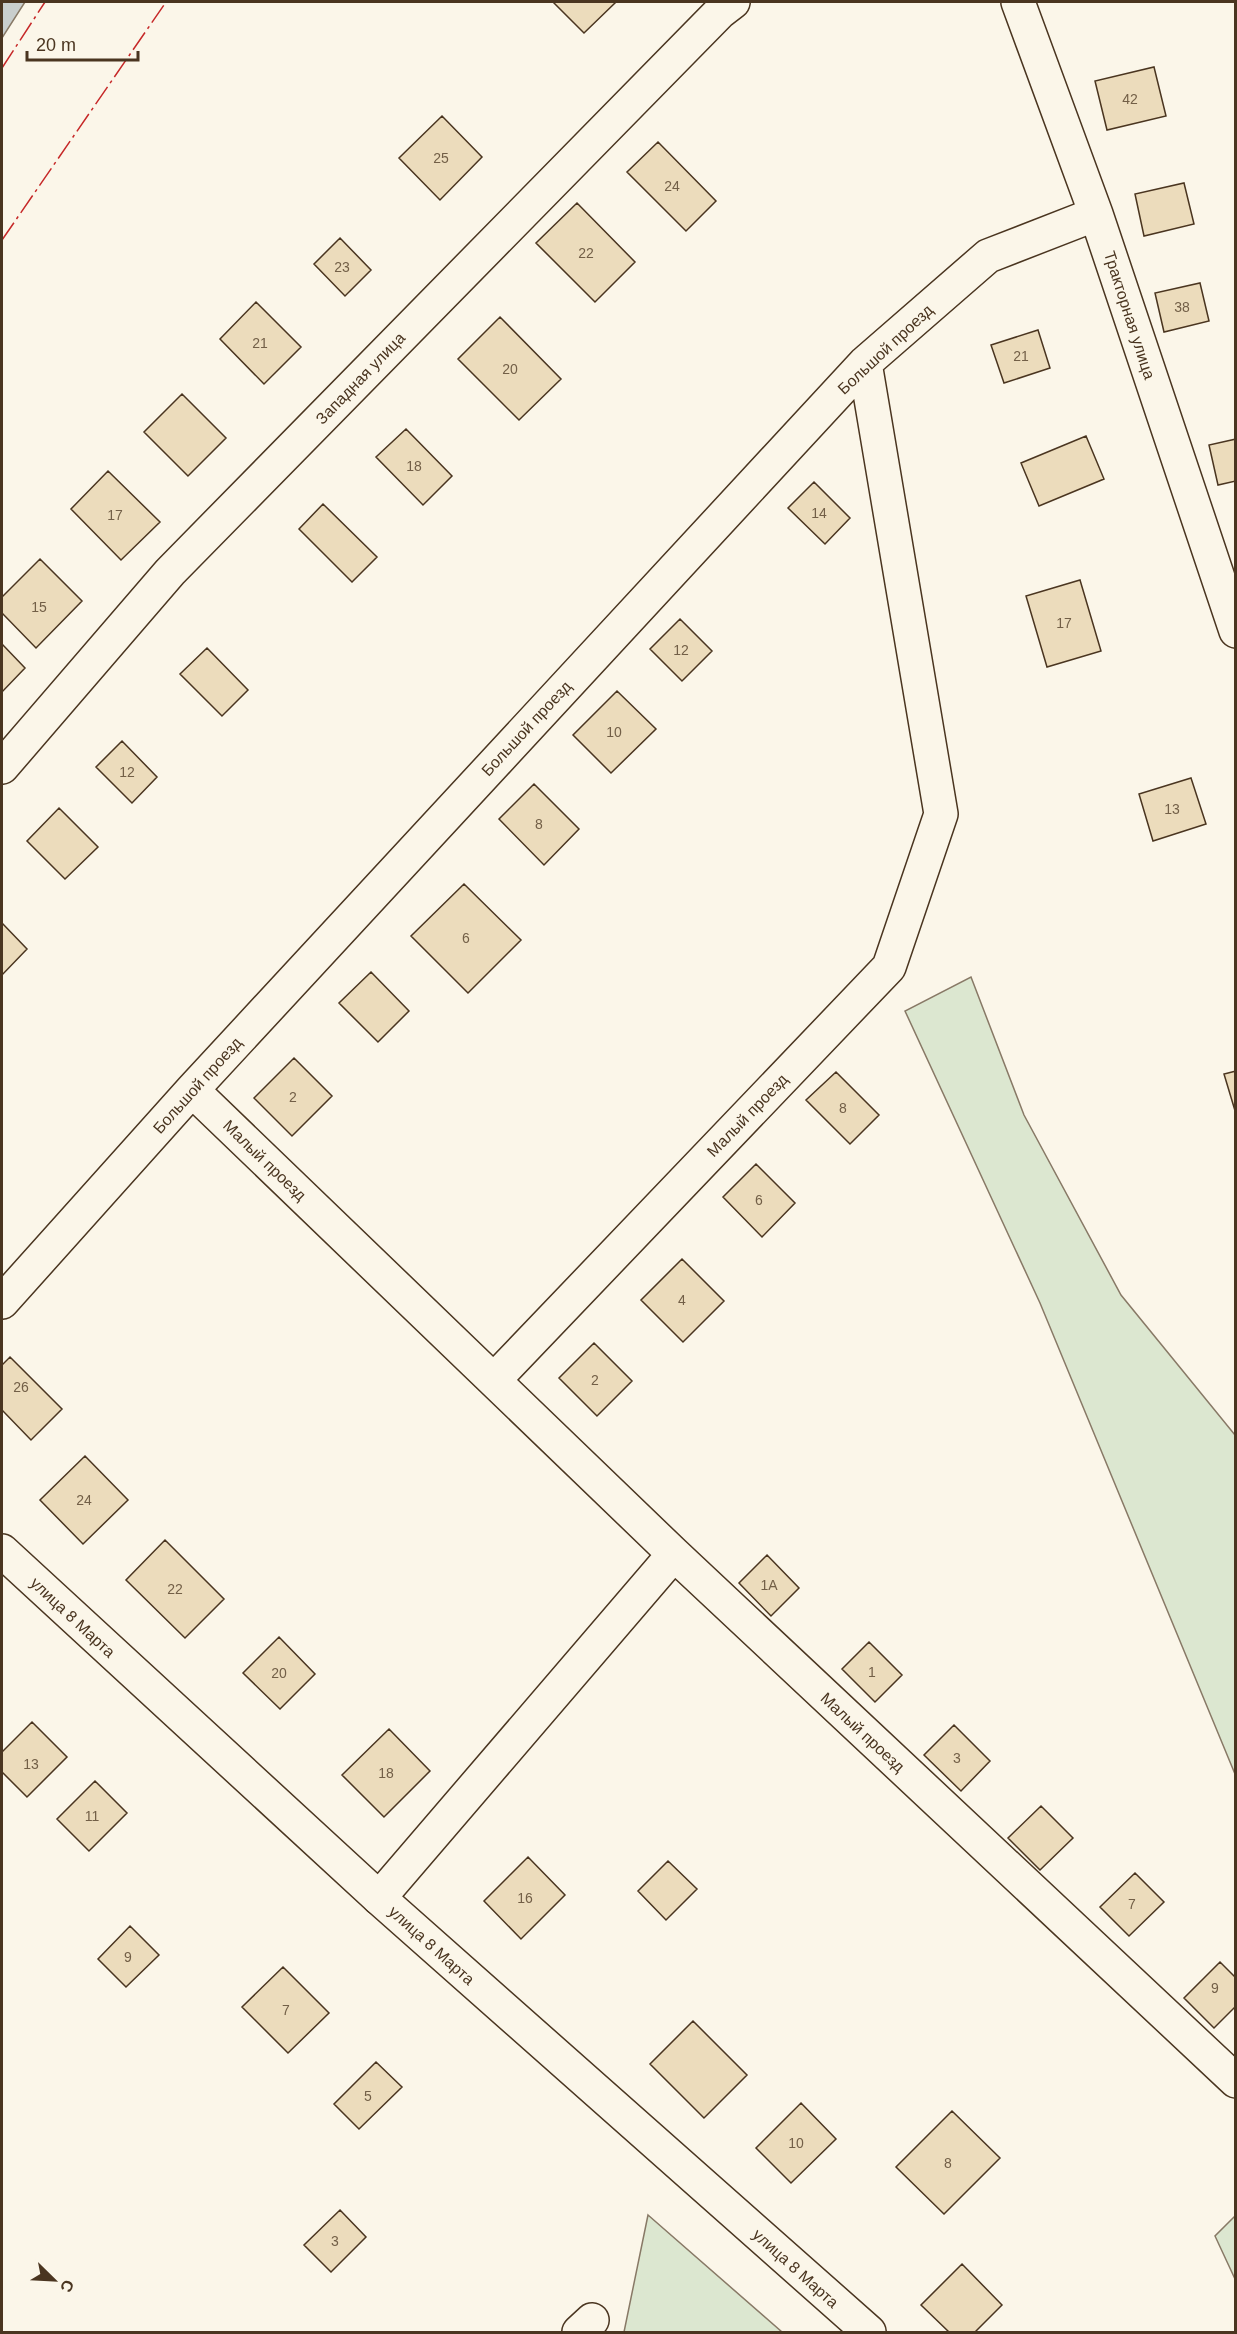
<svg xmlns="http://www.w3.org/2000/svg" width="1237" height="2334" font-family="Helvetica,sans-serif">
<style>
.green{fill:#dce7d0;stroke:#887966;stroke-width:1.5}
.water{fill:#c9cecd;stroke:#887966;stroke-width:1.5}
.building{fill:#ecdcbc;stroke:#4a3520;stroke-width:1.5}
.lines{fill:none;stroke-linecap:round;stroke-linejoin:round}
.minor-casing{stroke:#4a3520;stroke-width:36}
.secondary-casing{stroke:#4a3520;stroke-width:36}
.minor{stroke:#fbf6e9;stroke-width:33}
.secondary{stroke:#fbf6e9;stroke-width:33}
.power{stroke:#c62828;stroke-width:1.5;stroke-dasharray:21 4.5 3 4.5;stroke-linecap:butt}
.labels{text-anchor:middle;stroke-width:4.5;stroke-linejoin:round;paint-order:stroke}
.number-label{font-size:14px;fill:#725f47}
.street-label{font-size:16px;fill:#4a3520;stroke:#fbf6e9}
</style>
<rect width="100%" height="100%" fill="#fbf6e9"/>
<path class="green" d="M971,977l53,138 97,180 114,140v339l-195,-471 -135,-292z
M648,2215l134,117h-158z
M1235,2216v63l-20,-43z"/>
<path class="water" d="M2,2h23l-23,36z"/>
<path class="building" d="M553,2h63l-32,31z
M1154,67l12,49 -59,14 -12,-49z
M442,116l40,41 -42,43 -41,-42z
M658,142l58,59 -30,30 -59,-59z
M1184,183l10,41 -50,12 -9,-42z
M577,203l58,59 -40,40 -59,-59z
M340,238l31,32 -26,26 -31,-32z
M1200,283l9,38 -45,11 -9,-39z
M256,302l45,45 -37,37 -44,-45z
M500,317l61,62 -42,41 -61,-61z
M1038,330l12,38 -46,15 -13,-38z
M182,394l44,44 -38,38 -44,-44z
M406,429l46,47 -29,29 -47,-48z
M1086,436l18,43 -65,27 -18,-43z
M1236,439v42l-18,4 -9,-40z
M108,471l52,51 -39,38 -50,-51z
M814,482l36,36 -25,26 -37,-36z
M323,504l54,53 -25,25 -53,-53z
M40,559l42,42 -46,47 -34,-35v-16z
M1080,580l21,71 -54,16 -21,-71z
M680,619l32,32 -30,30 -32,-32z
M2,644l23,24 -23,24z
M207,648l41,42 -26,26 -42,-42z
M617,691l39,38 -45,44 -38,-38z
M122,741l35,36 -25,26 -36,-36z
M1191,778l15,46 -53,17 -14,-47z
M534,784l45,45 -35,36 -45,-46z
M59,808l39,39 -33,32 -38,-38z
M464,884l57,56 -53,53 -57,-57z
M2,923l25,26 -25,26z
M371,972l38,39 -31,31 -39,-39z
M294,1058l38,38 -40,40 -38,-38z
M1236,1071v43l-12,-40z
M836,1072l43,43 -29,29 -44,-44z
M756,1164l39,39 -33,34 -39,-40z
M682,1259l42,42 -41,41 -42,-42z
M594,1343l38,38 -35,35 -38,-38z
M10,1357l52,52 -31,31 -29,-30v-45z
M85,1456l43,44 -45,44 -43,-44z
M165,1540l59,59 -39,39 -59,-58z
M767,1555l32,33 -28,28 -32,-33z
M279,1637l36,37 -35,35 -37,-36z
M869,1642l33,33 -27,27 -33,-33z
M32,1722l35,35 -40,40 -25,-25v-20z
M954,1725l36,36 -29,30 -37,-36z
M389,1729l41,42 -46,46 -42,-42z
M95,1781l32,32 -38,38 -32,-32z
M1041,1806l32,32 -33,32 -32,-32z
M528,1857l37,38 -44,44 -37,-38z
M668,1861l29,28 -31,31 -28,-29z
M1135,1873l29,29 -35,34 -29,-29z
M130,1926l29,29 -33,32 -28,-28z
M1220,1962l16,16v28l-22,22 -30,-30z
M283,1967l46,46 -41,40 -46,-46z
M693,2021l54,54 -43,43 -54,-54z
M376,2062l26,25 -43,42 -25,-25z
M801,2103l35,36 -45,44 -35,-35z
M952,2111l48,47 -56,56 -48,-47z
M340,2210l26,27 -35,35 -27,-27z
M962,2264l40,41 -27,27h-26l-28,-27z"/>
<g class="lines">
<defs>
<path id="minor" d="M1018,2l78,212 140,417
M2,767l168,-195 550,-560 13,-10
M192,1090l482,464 562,527
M2,1302l190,-212 673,-727 123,-107 108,-42
M494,1380l395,-413 52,-153 -76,-451
M379,1898l295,-344
M579,2332l13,-12"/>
<path id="secondary" d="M2,1551l377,347 490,434"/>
</defs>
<use href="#minor" class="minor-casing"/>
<use href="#secondary" class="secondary-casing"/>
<use href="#minor" class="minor"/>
<use href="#secondary" class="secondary"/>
<path class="power" d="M2,68l43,-66
M2,240l164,-238"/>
</g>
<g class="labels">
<g class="number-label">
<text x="1130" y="104">42</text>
<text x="441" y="163">25</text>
<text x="672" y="191">24</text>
<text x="586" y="258">22</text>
<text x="342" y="272">23</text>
<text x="1182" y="312">38</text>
<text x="260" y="348">21</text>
<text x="1021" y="361">21</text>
<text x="510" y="374">20</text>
<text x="414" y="471">18</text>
<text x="819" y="518">14</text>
<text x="115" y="520">17</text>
<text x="39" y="612">15</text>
<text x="1064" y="628">17</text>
<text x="681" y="655">12</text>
<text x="614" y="737">10</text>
<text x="127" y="777">12</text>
<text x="1172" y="814">13</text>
<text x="539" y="829">8</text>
<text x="466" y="943">6</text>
<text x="293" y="1102">2</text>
<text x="843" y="1113">8</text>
<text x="759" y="1205">6</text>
<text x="682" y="1305">4</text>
<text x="595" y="1385">2</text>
<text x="21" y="1392">26</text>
<text x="84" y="1505">24</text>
<text x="769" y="1590">1А</text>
<text x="175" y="1594">22</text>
<text x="872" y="1677">1</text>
<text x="279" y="1678">20</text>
<text x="957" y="1763">3</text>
<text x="31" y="1769">13</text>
<text x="386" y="1778">18</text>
<text x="92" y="1821">11</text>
<text x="525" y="1903">16</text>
<text x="1132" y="1909">7</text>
<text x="128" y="1962">9</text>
<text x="1215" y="1993">9</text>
<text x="286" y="2015">7</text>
<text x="368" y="2101">5</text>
<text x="796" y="2148">10</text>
<text x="948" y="2168">8</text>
<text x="335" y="2246">3</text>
</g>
<g class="street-label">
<text transform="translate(1130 315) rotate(72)" y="6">Тракторная улица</text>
<text transform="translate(885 349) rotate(-43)" y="6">Большой проезд</text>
<text transform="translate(360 378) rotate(-46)" y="6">Западная улица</text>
<text transform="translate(526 728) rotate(-47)" y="6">Большой проезд</text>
<text transform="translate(197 1085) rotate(-48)" y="6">Большой проезд</text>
<text transform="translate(747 1115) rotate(-46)" y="6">Малый проезд</text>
<text transform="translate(265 1160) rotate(44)" y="6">Малый проезд</text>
<text transform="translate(73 1617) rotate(43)" y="6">улица 8 Марта</text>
<text transform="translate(863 1732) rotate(43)" y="6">Малый проезд</text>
<text transform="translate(432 1945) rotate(42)" y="6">улица 8 Марта</text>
<text transform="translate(796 2268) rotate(42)" y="6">улица 8 Марта</text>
</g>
</g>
<rect width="1237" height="2334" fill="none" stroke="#4a3520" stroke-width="6"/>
<g transform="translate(54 2280) rotate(114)" stroke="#fbf6e9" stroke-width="4.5" paint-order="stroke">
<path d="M0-4.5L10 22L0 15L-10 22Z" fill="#4a3520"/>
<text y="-9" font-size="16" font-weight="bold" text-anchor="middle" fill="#4a3520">С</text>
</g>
<path d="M27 51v9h111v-9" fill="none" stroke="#4a3520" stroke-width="3"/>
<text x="36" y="51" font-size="18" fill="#4a3520" stroke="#fbf6e9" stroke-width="4.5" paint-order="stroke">20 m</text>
</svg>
